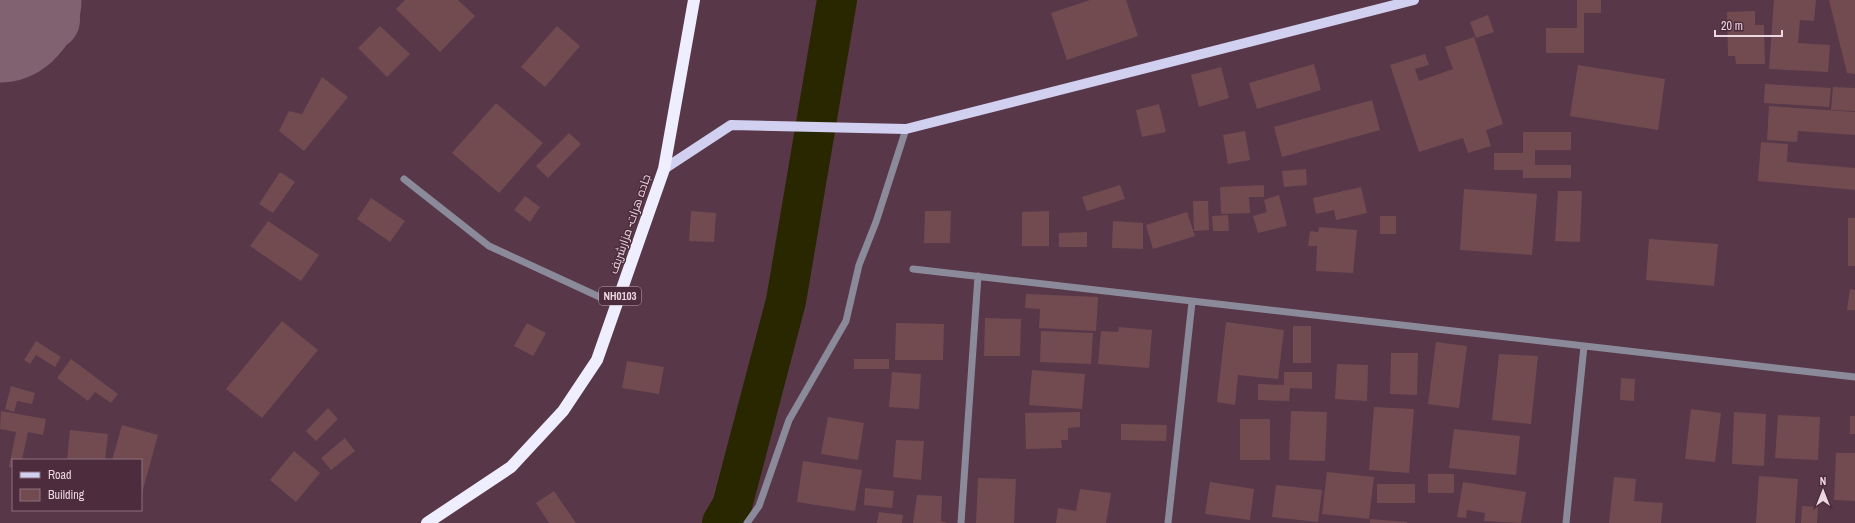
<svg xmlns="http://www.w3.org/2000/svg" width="1855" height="523" font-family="'Archivo Narrow',Cairo,sans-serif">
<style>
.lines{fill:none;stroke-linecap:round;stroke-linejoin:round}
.river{stroke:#282700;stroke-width:40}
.taxiway{stroke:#806270;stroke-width:60}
.runway{stroke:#806270;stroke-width:151}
.building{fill:#724b51}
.minor{stroke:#8b8a9a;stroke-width:7}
.major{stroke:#d2d0f1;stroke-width:10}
.highway{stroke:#efeefe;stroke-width:12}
.labels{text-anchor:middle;stroke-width:3;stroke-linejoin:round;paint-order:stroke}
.shield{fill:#4d2d3d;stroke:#bca4af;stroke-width:1}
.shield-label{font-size:11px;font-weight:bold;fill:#ecd7e0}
.street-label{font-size:12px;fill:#ecd7e0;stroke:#4d2d3d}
</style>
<rect width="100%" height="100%" fill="#583748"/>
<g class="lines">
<path class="river" d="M722,523l10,-17 54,-205 51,-301"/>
<path class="taxiway" d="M26,0l24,20"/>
<path class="runway" d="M0,7l6,-7"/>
</g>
<path class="building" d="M405,0h53l17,16 -35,36 -44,-43z
M1090,0h36l12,36 -71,24 -16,-47z
M1577,0h24v13h-17v40h-38v-25h31z
M1774,0h42l-2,21 -14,-1 -2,23 32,2 -2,27 -59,-3z
M1829,0h26v74l-8,-1z
M1755,11v14h9l1,39h-29l-1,-8h-7l-1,-44z
M1488,15l6,17 -18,6 -6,-16z
M380,26l30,28 -23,23 -29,-29z
M557,26l23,20 -35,41 -24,-20z
M1474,37l29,87 -17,6 5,16 -23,7 -5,-15 -44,14 -29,-87 35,-11 4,11 -14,4 4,12 34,-12 -8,-22z
M1314,64l7,26 -64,19 -8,-26z
M1578,65l87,14 -7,51 -88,-14z
M1221,67l8,31 -30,9 -8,-32z
M322,77l26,20 -44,54 -25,-20 10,-20 13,3z
M1765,84l66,4 -2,19 -65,-4z
M1833,87l22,1v23l-24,-1z
M1372,100l8,30 -98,27 -8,-30z
M496,103l47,40 -44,50 -47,-40z
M1159,104l7,28 -24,5 -6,-27z
M1769,106l86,6v23l-57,-4 -1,11 -30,-2z
M1245,131l5,29 -22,4 -5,-29z
M1523,132h48v18h-36v15h36v13h-48v-8h-29v-17h29z
M569,133l12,11 -33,34 -12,-12z
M1761,142l27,2 -1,18 68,6v22l-97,-9z
M1306,169l1,16 -23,2 -2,-16z
M280,172l15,10 -22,31 -14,-9z
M1120,185l5,14 -38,12 -5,-14z
M1264,185v12h-15l1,16 -29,1 -1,-27z
M1361,187l6,26 -31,7 -2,-10 -18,4 -3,-16z
M1464,189l73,5 -5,61 -72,-5z
M1558,191h24l-2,51 -25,-1z
M1279,195l8,31 -29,7 -5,-17 14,-4 -3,-12z
M525,196l15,11 -10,15 -16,-12z
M371,198l34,23 -15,21 -33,-23z
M1193,201h15l1,29 -15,1z
M691,211l25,2 -2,29 -25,-1z
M925,211h26l-1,32h-26z
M1049,211v35h-27v-34z
M1187,212l8,24 -42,13 -7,-24z
M1228,215l1,16h-16l-1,-15z
M1380,216h16v18h-16z
M1848,218h7v48h-7z
M268,221l51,34 -18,26 -51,-35z
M1113,221l30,2v26l-31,-1z
M1319,227l38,3 -4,43 -37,-2 1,-25h-9l2,-15 8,1z
M1087,232v15h-28v-14z
M1649,239l69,5 -4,42 -68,-6z
M1850,289l5,1v20h-8z
M1026,294l72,3 -2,34 -57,-3 1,-19 -15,-1z
M985,318l36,1 -1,37h-36z
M282,321l36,29 -56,68 -36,-29z
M1226,322l58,8 -6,49 -40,-4 -3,30 -18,-3z
M527,323l19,10 -13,23 -19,-10z
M896,323l48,1 -1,36h-48z
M1293,326h18v37h-18z
M1119,327l33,3 -3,38 -51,-4 3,-33 17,1z
M1041,331l52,2 -2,31 -51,-2z
M36,341l25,16 -6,10 -19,-12 -6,9 -6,-4z
M1436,342l31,4 -8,62 -31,-4z
M1391,353h27l-1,42 -27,-1z
M1499,354l39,2 -7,68 -39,-4z
M71,359l47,35 -7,9 -16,-11 -7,9 -31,-23z
M854,359h35v10h-35z
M627,361l37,6 -5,27 -37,-6z
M1337,364l31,1 -1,36 -32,-2z
M1032,370l53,4 -3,35 -53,-4z
M892,372l29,2 -2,35 -30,-2z
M1284,372h28v17l-22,-1 -1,13 -31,-1v-16l26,1z
M1621,378l14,1 -1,22 -14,-1z
M11,386l24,7 -3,11 -15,-3 -3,11 -9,-3z
M1374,407l40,2 -5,64 -40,-3z
M328,408l10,11 -22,22 -10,-10z
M1691,409l30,4 -6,49 -30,-3z
M1,411l45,8 -3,16 -15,-3 -6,28h-9v8l-4,-1 7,-35 -16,-3z
M1291,411l36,1 -2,49 -36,-1z
M1080,412v15l-12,1v12h-7l1,8 -36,1 -1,-36z
M1734,412l32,2 -2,52 -32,-2z
M1778,415l42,2 -2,43 -43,-2z
M1850,416h5v18h-5z
M828,417l36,6 -6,37 -37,-6z
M1240,419h30v41h-30z
M1121,424l46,1 -1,16 -45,-1z
M122,425l36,10 -16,58 -1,-33h-29z
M1454,429l66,7 -4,39 -67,-7z
M70,430l38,4 -3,26h-38z
M345,438l10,13 -24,19 -10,-12z
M896,440l28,1 -3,39 -28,-3z
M294,451l26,22 -24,29 -26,-22z
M1836,453h19v48l-21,-1z
M803,461l59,9 -7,41 -58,-9z
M1327,472l47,5 -5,42 -47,-5z
M1428,474h26v19h-26z
M1759,476l39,3 -3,44h-39z
M1614,477l22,2 -2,22 29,2 -2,20h-52z
M978,478l38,1 -2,44h-38z
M1210,482l44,7 -4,31 -45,-6z
M1463,482l63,10 -5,31 -37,-2 1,-8 -18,-3 -1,8 -9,-1z
M1377,484h38v19h-38z
M1276,485l46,5 -4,32 -46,-5z
M865,488l29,3 -2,17 -28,-3z
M1080,489l31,4 -5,30h-50l2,-15 18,3z
M554,491l22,32h-27l-13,-20z
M917,495l25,1 -1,25 6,2h-34z
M1802,506l16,1 -1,16h-16z
M879,512l24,3 -1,8h-25z
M1370,519l37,3v1h-37z"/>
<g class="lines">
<path class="minor" d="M404,179l85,67 128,59
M913,269l942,108
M747,523l12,-17 30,-86 57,-99 13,-56 17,-43 30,-93
M961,523l17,-247
M1168,523l24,-221
M1566,523l18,-177"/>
<path class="major" d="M664,169l67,-44 175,4 508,-129"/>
<path class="highway" d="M427,523l84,-56 52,-56 34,-51 67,-191 30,-169"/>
</g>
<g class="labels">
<rect class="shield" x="599" y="287" width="42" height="18" rx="3"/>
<g class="shield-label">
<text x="620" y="300">NH0103</text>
</g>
<g class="street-label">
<text transform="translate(630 224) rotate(-71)" y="4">جاده هرات- مزارشریف</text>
</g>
</g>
<rect x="12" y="459" width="130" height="52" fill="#4d2d3d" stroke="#8d717e"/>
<rect x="20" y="472" width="20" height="6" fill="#d2d0f1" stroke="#8d717e"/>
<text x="48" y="479" font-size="12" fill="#ecd7e0">Road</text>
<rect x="20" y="489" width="20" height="12" fill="#724b51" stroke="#8d717e"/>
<text x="48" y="499" font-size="12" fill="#ecd7e0">Building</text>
<g transform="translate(1823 491)" stroke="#4d2d3d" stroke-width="3" paint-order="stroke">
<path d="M0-3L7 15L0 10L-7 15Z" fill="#ecd7e0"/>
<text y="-6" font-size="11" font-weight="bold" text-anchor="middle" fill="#ecd7e0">N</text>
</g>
<path d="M1715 30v6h67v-6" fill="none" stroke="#ecd7e0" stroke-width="2"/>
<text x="1721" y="30" font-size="12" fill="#ecd7e0" stroke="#4d2d3d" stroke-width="3" paint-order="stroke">20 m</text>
</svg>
